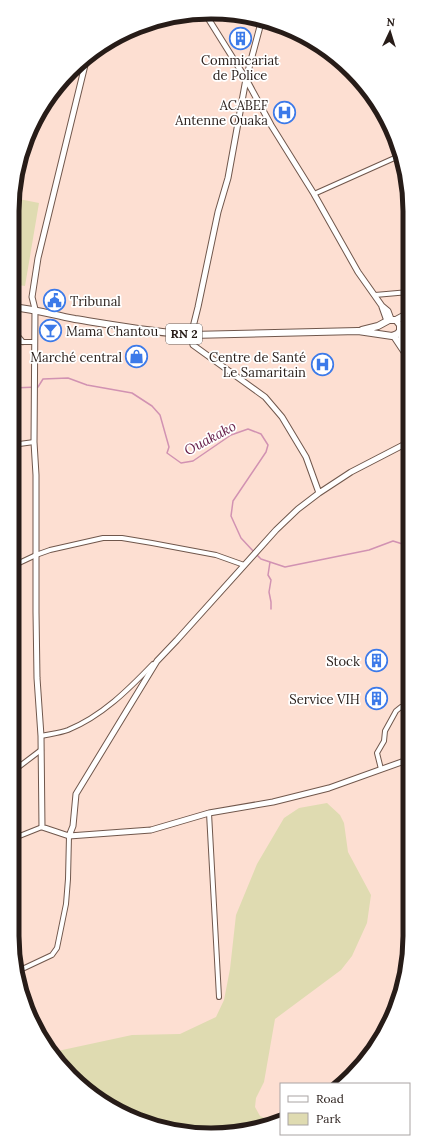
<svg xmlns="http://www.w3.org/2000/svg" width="422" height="1147" font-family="Lora,serif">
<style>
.green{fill:#dfdbb1}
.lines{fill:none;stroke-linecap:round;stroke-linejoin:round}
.stream{stroke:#d192b2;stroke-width:1.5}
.minor-casing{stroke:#70574c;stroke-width:6}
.tertiary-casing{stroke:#70574c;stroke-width:7}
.primary-casing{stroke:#70574c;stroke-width:8}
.minor{stroke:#fff;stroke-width:4}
.tertiary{stroke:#fff;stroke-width:5}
.primary{stroke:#fff;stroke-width:6}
.labels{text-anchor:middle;stroke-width:3.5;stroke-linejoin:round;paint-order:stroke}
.shield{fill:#fff;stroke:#68605d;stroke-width:1}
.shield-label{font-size:12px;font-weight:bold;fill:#271c18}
.poi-label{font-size:13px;fill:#271c18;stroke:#fff;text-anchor:end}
.water-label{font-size:14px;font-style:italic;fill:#631a46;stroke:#fff}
.rim{fill:none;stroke:#271c18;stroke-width:5}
</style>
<rect width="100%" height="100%" fill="#fddfd2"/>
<path class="green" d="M14,198l25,5 -14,83 -13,-2v-73z
M327,803l13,12 4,8 4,29 23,43 -4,28 -15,33 -11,14 -66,49 -11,63 -8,16 -1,9 5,9 13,6 -23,9 -65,2 -73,-25 -51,-41 -8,-15 79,-17 48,-1 36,-17 8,-17 6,-31 6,-54 21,-51 27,-46 15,-10z"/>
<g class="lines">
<path class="stream" d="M12,388l26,-1 5,-8 25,-1 19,7 45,8 20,13 8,9 9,32 -2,6 14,10 12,-2 38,-26 17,-6 13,5 7,11 -2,7 -33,49 -2,15 10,22 13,14
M256,554l5,5 24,8 84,-17 24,-9 16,5
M270,562l-2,13 3,5 -2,12 2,10v7"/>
<defs>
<path id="minor" d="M314,194l85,-38
M375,295l34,-3
M12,329l11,13
M12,342h23
M12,445l22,-3
M12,572l4,-2 3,-7 17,-8 14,-5 53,-12h19l30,5 64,12 28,10
M41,736c9,-2 19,-3 27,-6 34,-14 60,-40 85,-66
M381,769l-4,-16 7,-12 1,-10 11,-20 5,-4 8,-1
M12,772l29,-22
M209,813l10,184
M12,839l30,-12
M18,971l34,-16 5,-7 9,-44 2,-25 1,-43"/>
<path id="tertiary" d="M206,15l40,64 25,46 43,69 44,78 24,34 6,5 3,8
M262,19l-16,60 -18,99 -10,34 -20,95 -7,28 2,10 72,52 17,20 24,40 13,36
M86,61l-48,197 -6,39 3,12 -1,133 2,33v137l1,66 4,58 1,91 27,9 82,-6 58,-17 64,-11 56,-14 81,-29
M382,307l5,14
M69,836l4,-10 3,-32 81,-133 20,-21 99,-110 22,-21 21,-16 32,-21 58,-30"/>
<path id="primary" d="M12,307c23,2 41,8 63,12 38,6 77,13 116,16l167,-4 34,5 5,-2 3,-3
M396,320l13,-7
M401,328l8,-6
M362,330l16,-4 11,-6h7l4,5v6l7,24
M394,336l12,18"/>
</defs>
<use href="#minor" class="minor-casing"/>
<use href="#tertiary" class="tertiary-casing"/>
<use href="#primary" class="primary-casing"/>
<use href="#minor" class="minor"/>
<use href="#tertiary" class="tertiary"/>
<use href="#primary" class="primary"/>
</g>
<defs>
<symbol id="building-ring" viewBox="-11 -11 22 22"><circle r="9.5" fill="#fff" stroke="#3c7ae9" stroke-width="1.5"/><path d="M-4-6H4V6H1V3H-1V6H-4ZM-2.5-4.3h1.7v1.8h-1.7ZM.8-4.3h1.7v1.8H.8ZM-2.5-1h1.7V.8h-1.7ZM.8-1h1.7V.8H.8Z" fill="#3c7ae9"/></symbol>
<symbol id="hospital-ring" viewBox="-11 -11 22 22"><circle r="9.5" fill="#fff" stroke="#3c7ae9" stroke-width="1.5"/><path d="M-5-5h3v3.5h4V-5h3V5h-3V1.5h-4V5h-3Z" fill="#3c7ae9"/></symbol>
<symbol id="civic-ring" viewBox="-11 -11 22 22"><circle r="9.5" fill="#fff" stroke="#3c7ae9" stroke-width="1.5"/><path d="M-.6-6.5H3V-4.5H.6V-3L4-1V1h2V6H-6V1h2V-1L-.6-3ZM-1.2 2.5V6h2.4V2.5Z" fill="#3c7ae9"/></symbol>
<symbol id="bar-ring" viewBox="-11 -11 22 22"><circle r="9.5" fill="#fff" stroke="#3c7ae9" stroke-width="1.5"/><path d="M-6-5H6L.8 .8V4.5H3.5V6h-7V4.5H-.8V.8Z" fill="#3c7ae9"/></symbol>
<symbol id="shop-ring" viewBox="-11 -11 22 22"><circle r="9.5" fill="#fff" stroke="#3c7ae9" stroke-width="1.5"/><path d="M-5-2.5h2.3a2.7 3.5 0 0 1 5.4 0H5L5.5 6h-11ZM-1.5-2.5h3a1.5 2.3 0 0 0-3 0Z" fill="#3c7ae9"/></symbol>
</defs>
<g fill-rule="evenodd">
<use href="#building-ring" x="228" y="26" width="25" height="25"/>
<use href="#hospital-ring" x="272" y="100" width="25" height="25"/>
<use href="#civic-ring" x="42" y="288" width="25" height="25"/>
<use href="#bar-ring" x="38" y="318" width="25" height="25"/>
<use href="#shop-ring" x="124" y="344" width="25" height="25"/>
<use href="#hospital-ring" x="310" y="352" width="25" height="25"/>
<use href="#building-ring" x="364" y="648" width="25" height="25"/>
<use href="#building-ring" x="364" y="686" width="25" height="25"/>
</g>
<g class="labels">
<rect class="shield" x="166" y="324" width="36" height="20" rx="3"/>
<g class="shield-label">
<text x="184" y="338">RN 2</text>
</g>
<g class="poi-label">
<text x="240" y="65" text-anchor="middle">Commicariat<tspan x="240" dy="15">de Police</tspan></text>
<text x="268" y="110">ACABEF<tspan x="268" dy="15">Antenne Ouaka</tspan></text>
<text x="70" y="306" text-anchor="start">Tribunal</text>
<text x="66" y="336" text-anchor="start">Mama Chantou</text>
<text x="122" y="362">Marché central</text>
<text x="306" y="362">Centre de Santé<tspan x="306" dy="15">Le Samaritain</tspan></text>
<text x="360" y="666">Stock</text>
<text x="360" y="704">Service VIH</text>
</g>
<g class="water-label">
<text transform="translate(210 438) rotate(-28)" y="5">Ouakako</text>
</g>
</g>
<path d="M0 0H422V1147H0ZM211 19H211A192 192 0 0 1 403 211V936A192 192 0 0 1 211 1128H211A192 192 0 0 1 19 936V211A192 192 0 0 1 211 19Z" fill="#fff" fill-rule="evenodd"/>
<path class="rim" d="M211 19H211A192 192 0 0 1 403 211V936A192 192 0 0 1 211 1128H211A192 192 0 0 1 19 936V211A192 192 0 0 1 211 19Z"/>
<rect x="280" y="1083" width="130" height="52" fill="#ffffff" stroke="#a9a4a3"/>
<rect x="288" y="1096" width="20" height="6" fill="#ffffff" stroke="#a9a4a3"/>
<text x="316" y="1103" font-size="12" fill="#271c18">Road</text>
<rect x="288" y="1113" width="20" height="12" fill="#dfdbb1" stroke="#a9a4a3"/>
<text x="316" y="1123" font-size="12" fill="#271c18">Park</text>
<g transform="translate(390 32) rotate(4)" stroke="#ffffff" stroke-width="3" paint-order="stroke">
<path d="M0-3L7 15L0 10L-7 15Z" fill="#271c18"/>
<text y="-6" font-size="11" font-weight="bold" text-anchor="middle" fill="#271c18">N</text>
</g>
</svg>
